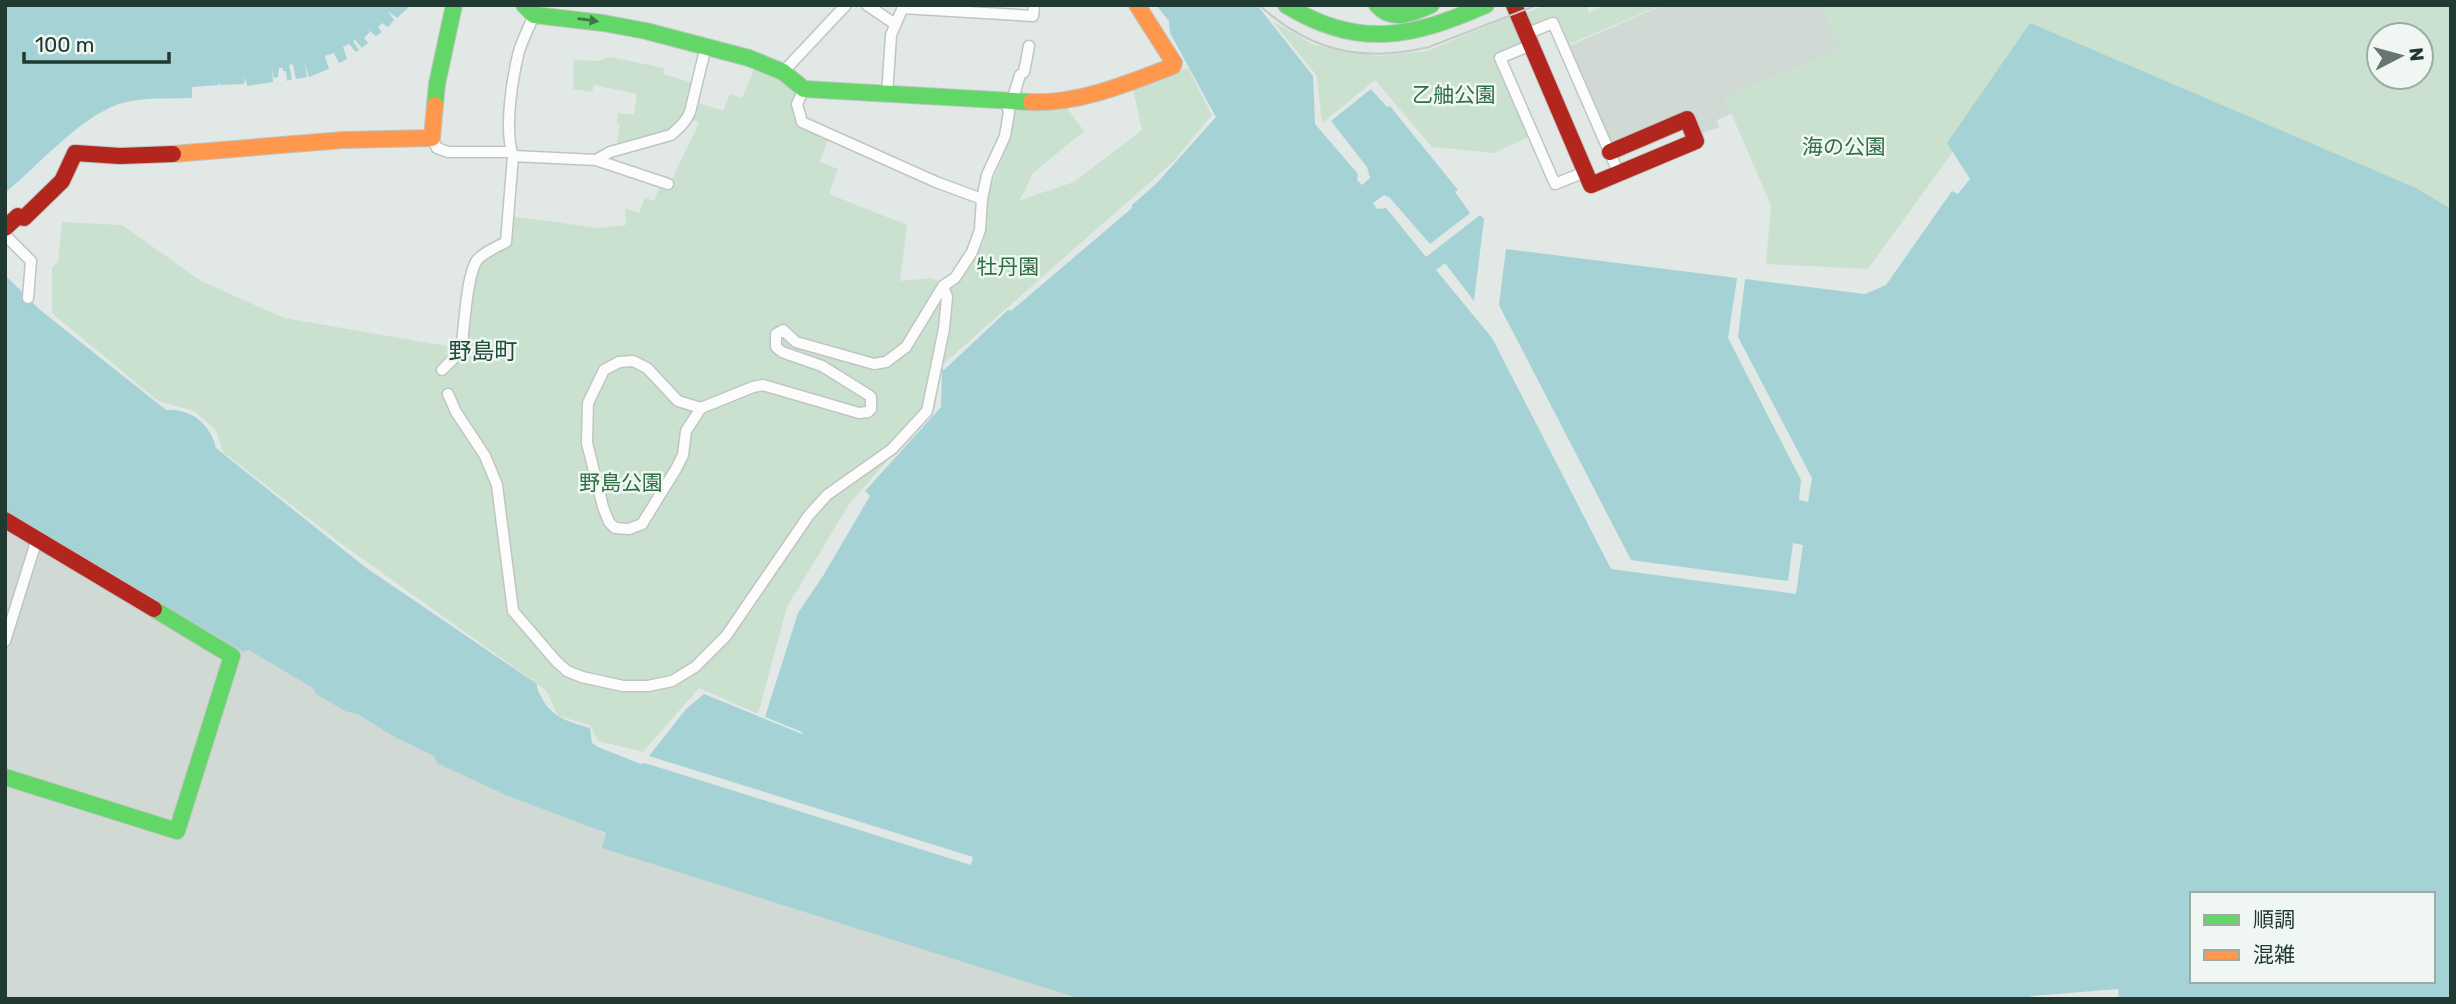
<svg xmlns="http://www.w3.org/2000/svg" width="2456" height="1004" font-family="Rubik,'Noto Sans JP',sans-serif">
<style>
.built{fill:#d0d9d4}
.green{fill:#cbe1d0;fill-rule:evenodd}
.water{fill:#a4d2d5;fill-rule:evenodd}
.pier{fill:#e2e8e5}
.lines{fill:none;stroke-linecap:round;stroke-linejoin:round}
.street-casing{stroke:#bfc5c2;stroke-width:13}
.fast-casing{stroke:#bec5c2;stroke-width:18}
.slow-casing{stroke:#bec5c2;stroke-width:18}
.jam-casing{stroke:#bec5c2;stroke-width:18}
.street{stroke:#fbfcfb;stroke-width:10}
.fast{stroke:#63d668;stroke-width:16}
.slow{stroke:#ff974d;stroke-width:16}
.jam{stroke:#b3261e;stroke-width:16}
.tram{stroke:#c6c9c8;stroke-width:2}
.oneway{fill:#3b7847}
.labels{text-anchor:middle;stroke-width:5;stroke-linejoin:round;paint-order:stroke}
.park-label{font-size:21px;fill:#2d6f41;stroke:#f0f7f3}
.neighbourhood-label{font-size:23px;fill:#1e4b3c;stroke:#f0f7f3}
</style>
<rect width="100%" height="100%" fill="#e2e8e5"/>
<path class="built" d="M1663,5h160l19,44 -109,64 -16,7 2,7 -18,7 -11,-24 -80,35 -43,-98z
M5,506l600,328 478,165h-1078z"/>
<path class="green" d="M1545,5h41l3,8 16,-8h56l-96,41 -11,-25 -21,8 -7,-16z
M1820,5h631v236l-415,-204 -168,232 -102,-5 5,-59 -47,-108 116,-48zM2379,35h42v42h-42z
M1513,15l12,28 -30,14 35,79 -36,17 -62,-6 -57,-67 -53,43 -5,-47 -45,-55 42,24 62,11 51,-5z
M610,57l54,11 -1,6 30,9 -7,32 -14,16 -56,15 4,-21 -3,-1 1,-11 16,2 3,-21 -43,-9 -2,7 -19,-3 1,-29 23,1z
M756,65l25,11 18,15 2,34 28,12 -9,25 18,7 -9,25 78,31 -7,56 32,-3 20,9 31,-43 7,-56 20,-51 4,-30 50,-3 20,27 -51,42 -13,27 54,-18 68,-52 -10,-46 56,-16 24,47 -39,47 -231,203 -7,42 -86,97 -62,103 -29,107 -59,-26 -56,64 -45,-11 -8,-16 -32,-9 -12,-26 -207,-148 -116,-90 -7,-22 -22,-19 -36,-10 -106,-88v-46l6,-5 4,-40 60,3 79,56 83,37 180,31 14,-85 30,-19 3,-29 87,12 28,-3 -1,-17 14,5 6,-15 9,3 7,-18h9l29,-60 -7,-4 4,-17 27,9 7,-17 12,4z"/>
<path class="water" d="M5,5h406l-14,13 -9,-7 6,9 -6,7 -6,-4 -4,4 4,5 -6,4 -10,-8 4,4 -6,6 4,5 -6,5 -7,-8 -2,1 6,9 -3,2 -7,-8 -6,3 4,12 -8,4 -5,-10 -9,3 4,13 -20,8 -5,-16 3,16 -11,2 -3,-15 -4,1 3,14 -5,2 -1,-10h-3v-3h-4l-1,9 -4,1 -2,-10 1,14 -26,4 -2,-9 -1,7 -24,1 -1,-5v5l-27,2v11c-21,1 -45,-1 -66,4 -42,10 -86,62 -121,91z
M1156,5h101l56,71 2,48 43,50 -1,6 5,5 8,-7 -3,-11 -36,-46 40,-32 16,18 3,-1 68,84 -3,2 15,21 -40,31 -40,-46 -6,-3 -11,8 4,6 9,-1 40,49 54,-42 4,4 -10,82 -29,-38 -9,7 56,68 119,231 185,25 7,-49 -10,-2 -5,38 -157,-21 -132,-255 7,-56 231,29 -9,60 73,142 -2,20 9,2 4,-24 -74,-141 7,-58 120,15 21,-9 66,-94 6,3 12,-15 -23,-36 83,-120 386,165 35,21v790h-1370l-479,-151 4,-15 -100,-38 -69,-32 -3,-7 -39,-19 -39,-24 -9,-1 -31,-18 -3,-6 -64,-38 -5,2 -239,-142v-235l34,34 127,101c25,-2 45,15 50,38l149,119 172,117c0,7 2,9 6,16 10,18 27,22 47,28l2,15 6,4 43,17 4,-1 326,102 2,-8 -324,-101 37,-47 18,-15 98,40v-2l-37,-15 33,-104 25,-37 47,-80 -5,-5 76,-84 1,-38 2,1 64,-60 3,1 121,-103v-3l24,-21 60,-67 -46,-84 -1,-12zM2192,894h241v87h-241z"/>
<path class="pier" d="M2118,989l1,10h-88v-3z"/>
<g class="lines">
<defs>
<path id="street" d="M867,5l28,19
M902,8l131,8 1,-11
M1526,34l27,-11 66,151
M1531,45l-31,13 55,126 30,-12
M783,72l63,-67
M804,89l-7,15 5,18 134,60 46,17
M887,95l4,-60 13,-30
M1012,101l8,-26 4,-3 5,-26
M432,138l5,10 11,4h63
M513,156l83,4 72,24
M596,160l14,-8 61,-17c8,-7 15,-13 19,-23l16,-66
M5,235l26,26 -3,37
M442,370l18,-18 2,-7c2,-19 5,-74 16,-86 8,-8 19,-12 28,-17l7,-86c-9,-27 -1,-77 6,-105 4,-12 10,-24 15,-36
M448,394l8,18 29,44 12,29 16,126 43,50 11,10 15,6 41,9h25l24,-5 23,-14 31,-31 83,-121 18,-20 65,-46 35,-38 17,-82 3,-32 -4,-11
M701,408l-23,-7 -31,-33 -14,-7 -14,1 -15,8 -16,33 -1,40 16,64 6,15 6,6 14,1 13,-5 34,-55 7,-14 3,-24 15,-23 52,-21 10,-2 96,28 9,-1 3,-3v-12l-4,-3 -45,-28 -40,-14 -6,-5v-13l7,-4 13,12 78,22 12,-2 20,-15 37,-61 12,-8 17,-26 8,-22 2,-31 5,-24 18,-39 4,-24 -3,-11
M5,641l32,-102"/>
<path id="fast" d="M524,5l10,10 69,8 43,8 103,27 34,14 21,17 227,13
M1286,5c72,45 127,32 200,0
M1377,5c16,18 35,8 54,0
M435,105l2,-21 17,-79
M5,777l172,54 55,-175 -78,-47"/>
<path id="slow" d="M1031,102c48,2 98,-19 142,-36l1,-3 -37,-58
M173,154l170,-14 89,-2 3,-33"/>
<path id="jam" d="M1514,5l77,180 105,-44 -9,-22 -77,33
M5,228l13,-12 6,2 38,-37 13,-28 45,3 53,-2
M5,520l149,89"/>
</defs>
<use href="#street" class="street-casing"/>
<use href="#fast" class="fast-casing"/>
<use href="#slow" class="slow-casing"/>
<use href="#jam" class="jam-casing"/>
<use href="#street" class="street"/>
<use href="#fast" class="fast"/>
<use href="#slow" class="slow"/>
<use href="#jam" class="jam"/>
<path class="tram" d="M1259,5c51,46 103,58 170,42l108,-42"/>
</g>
<defs><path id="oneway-solid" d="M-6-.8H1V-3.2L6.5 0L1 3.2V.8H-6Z" transform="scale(1.75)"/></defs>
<use class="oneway" href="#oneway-solid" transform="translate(588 20) rotate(7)"/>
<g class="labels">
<g class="park-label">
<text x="1454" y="102">乙舳公園</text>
<text x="1844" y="154">海の公園</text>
<text x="1008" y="274">牡丹園</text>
<text x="621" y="490">野島公園</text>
</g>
<g class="neighbourhood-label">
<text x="483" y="359">野島町</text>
</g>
</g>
<rect width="2456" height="1004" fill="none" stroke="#213a31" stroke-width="14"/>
<rect x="2190" y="892" width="245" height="91" fill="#f0f7f3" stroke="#9daba5" stroke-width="2"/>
<rect x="2204" y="915" width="35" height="10" fill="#63d668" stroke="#9daba5" stroke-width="2"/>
<text x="2253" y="927" font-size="21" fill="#213a31">順調</text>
<rect x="2204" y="950" width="35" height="10" fill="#ff974d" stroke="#9daba5" stroke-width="2"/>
<text x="2253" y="962" font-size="21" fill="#213a31">混雑</text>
<g transform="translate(2400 56) rotate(84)"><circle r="33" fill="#f0f7f3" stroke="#9daba5" stroke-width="2"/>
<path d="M0-5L12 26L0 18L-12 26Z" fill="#657770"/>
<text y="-10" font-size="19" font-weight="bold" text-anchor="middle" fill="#213a31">N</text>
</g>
<path d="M24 52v10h145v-10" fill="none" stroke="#213a31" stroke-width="3.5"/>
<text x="35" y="52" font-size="21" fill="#213a31" stroke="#f0f7f3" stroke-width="5" paint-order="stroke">100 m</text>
</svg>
